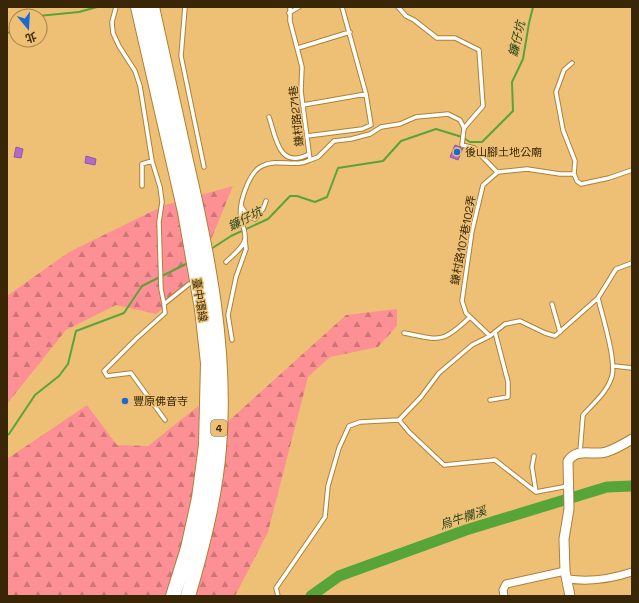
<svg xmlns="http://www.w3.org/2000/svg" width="639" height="603" font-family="'Space Grotesk','Noto Sans TC',sans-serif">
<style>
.forest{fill:url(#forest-firs)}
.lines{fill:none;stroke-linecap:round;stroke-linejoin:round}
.stream{stroke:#57a539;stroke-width:2}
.river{stroke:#57a539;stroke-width:11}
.building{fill:#b568cb;stroke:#8c5d9a}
.service-casing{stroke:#ad8136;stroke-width:5.5}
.minor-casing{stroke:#ad8136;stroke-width:9}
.tertiary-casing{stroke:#ad8136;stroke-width:11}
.motorway-casing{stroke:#ad8136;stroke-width:16}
.service{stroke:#fff;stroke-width:3.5}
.minor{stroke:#fff;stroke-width:7}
.tertiary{stroke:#fff;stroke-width:9}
.motorway{stroke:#fff;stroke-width:14}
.poi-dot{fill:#1b6ad4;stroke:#eec076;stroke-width:1.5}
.labels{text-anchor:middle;stroke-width:3;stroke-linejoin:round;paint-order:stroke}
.shield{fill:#eec076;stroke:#6f5428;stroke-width:1}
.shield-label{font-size:10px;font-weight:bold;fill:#382606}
.street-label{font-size:11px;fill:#382606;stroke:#eec076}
.poi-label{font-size:11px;fill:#382606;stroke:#eec076;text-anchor:start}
.water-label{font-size:12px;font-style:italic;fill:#244319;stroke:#eec076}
</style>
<defs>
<pattern id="forest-firs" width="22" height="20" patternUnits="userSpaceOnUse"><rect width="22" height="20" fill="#fd9095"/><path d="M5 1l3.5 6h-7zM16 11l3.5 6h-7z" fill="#ce7578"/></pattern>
</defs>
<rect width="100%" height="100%" fill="#eec076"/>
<path class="forest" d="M233,186l-39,95 -38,33 -40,-9 -50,25 -59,74v-108l62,-44 96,-47z
M397,309v17l-19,21 -48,10 -22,20 -40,155 -33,64h-228v-137l80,-54 30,40 31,1 58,-46 16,27 124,-112z"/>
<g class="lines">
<path class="stream" d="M38,16l41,-4 18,-5
M7,33l9,-2
M211,249l20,-13 37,-17 22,-23h7l18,6 12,-5 11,-29 45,-7 18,-20 35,-12 26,8 8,5h12l31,-31 -1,-29 11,-23 6,-36 4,-16
M7,435l2,-1 26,-39 24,-19 9,-12 8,-33 48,-18 18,-27 46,-23"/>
<path class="river" d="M311,596l28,-20 127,-46 141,-43 25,-1"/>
</g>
<path class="building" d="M455,145l8,3 -5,12 -8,-3z
M16,147l7,2 -2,9 -7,-1z
M86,156l10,3 -1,6 -10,-2z"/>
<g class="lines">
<defs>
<path id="service" d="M116,7l-4,15 1,11 6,13 16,25 5,15 12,75 8,26 2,15 -3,20 2,67 3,15
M185,7l-4,49 23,111
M398,7l8,9 8,4 23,18h18l24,12 4,56 -19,22
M289,13l10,-6
M298,48l52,-16
M572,63l-8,7 -8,22 7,38 12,31 -1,13 3,7 4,3 28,-6 23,-8
M303,105l63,-11
M269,117c7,21 10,53 40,37
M307,136l55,-7 9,-4 -5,-31 -24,-87
M310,160l8,-3 16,-16 17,-2 19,-5 11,-7 19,-3 16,-7 32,-3 12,6 4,8 -2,17 12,3 23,24
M142,186v-22l10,-3
M241,206l8,11 6,2 8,-10 3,-8
M226,262c6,-6 18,-15 19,-23 1,-8 -3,-14 -4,-21 -3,-14 8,-46 21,-52 16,-8 33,2 48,-6l-9,-69 1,-24 -12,-46v-14
M552,304l8,28
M404,333c36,7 38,11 66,-16
M490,336l-24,-23 -4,-12 10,-70 11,-46 15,-13 29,-3 33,5h14
M232,340l-4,-25 8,-38 10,-28 -1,-9
M614,366l18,2
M490,400l18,-3v-15l-13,-50
M165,420l-34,-47 -24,3 -3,-5 33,-33 28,-25 -1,-9 25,-20
M399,420l10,12 35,33 51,-5 41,32 32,-6
M580,452l3,-37c10,-11 23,-22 28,-36 7,-15 -9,-64 -13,-81l18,-29 16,-6
M534,456l-2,11 4,25
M278,596l-2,-8 49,-71 3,-31 11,-38 10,-22 11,-4 39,-2 22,-23 18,-24 33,-28 18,-9 15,-12 15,-3 25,12 10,3 43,-38"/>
<path id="minor" d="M568,579c22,3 43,0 64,-7
M504,596l-1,-6 3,-6 59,-13"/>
<path id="tertiary" d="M570,596l-5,-25 -1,-32 5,-30 -1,-48c10,-14 24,-5 38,-9 9,-3 18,-8 26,-13"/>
<path id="motorway" d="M138,7l47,205 17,97 6,54 -2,82 -7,53 -11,50 -15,48
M152,7c11,51 23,102 34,154 22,94 41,190 33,287 -4,50 -17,100 -31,148"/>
</defs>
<use href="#service" class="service-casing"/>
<use href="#minor" class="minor-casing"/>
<use href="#tertiary" class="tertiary-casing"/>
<use href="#motorway" class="motorway-casing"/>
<use href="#service" class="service"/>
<use href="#minor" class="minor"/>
<use href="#tertiary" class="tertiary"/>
<use href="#motorway" class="motorway"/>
</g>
<g class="poi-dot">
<circle cx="457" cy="152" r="4"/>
<circle cx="125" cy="401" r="4"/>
</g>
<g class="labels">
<rect class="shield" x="211" y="420" width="16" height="16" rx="3"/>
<g class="shield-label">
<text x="219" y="432">4</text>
</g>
<g class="street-label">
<text transform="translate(296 116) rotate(-96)" y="4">鎌村路271巷</text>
<text transform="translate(463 240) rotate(-79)" y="4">鎌村路107巷102弄</text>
<text transform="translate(200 300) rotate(81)" y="4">臺中環線</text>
</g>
<g class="poi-label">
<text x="465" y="156">後山腳土地公廟</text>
<text x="133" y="405">豐原佛音寺</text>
</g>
<g class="water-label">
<text transform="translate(517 39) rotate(-77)" y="4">鐮仔坑</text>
<text transform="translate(245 219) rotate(-27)" y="4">鐮仔坑</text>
<text transform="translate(463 518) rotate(-18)" y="4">烏牛欄溪</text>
</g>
</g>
<rect width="639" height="603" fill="none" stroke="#382606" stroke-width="16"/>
<g transform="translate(28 28) rotate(162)"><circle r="19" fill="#eec076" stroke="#a58249"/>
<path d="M0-3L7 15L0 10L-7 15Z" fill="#1b6ad4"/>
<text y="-6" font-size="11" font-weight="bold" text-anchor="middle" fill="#382606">北</text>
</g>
</svg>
